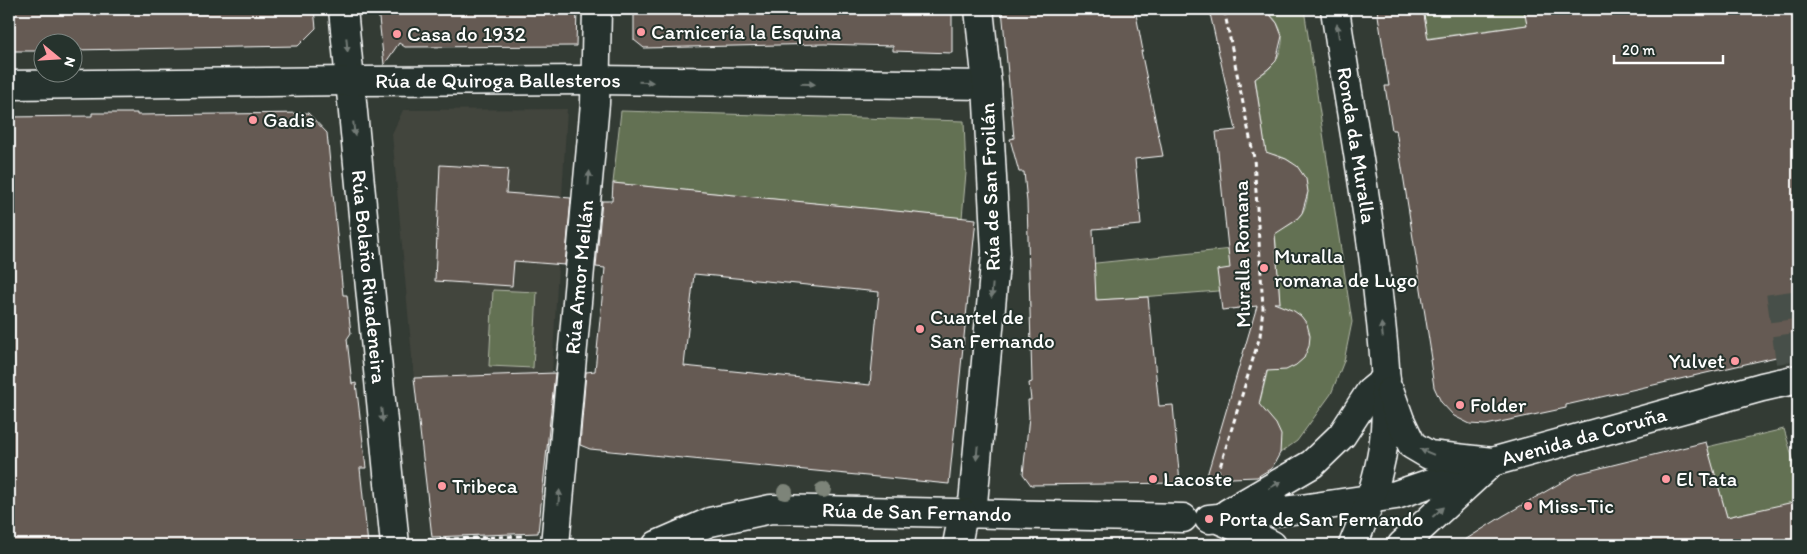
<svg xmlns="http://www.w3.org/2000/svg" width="1807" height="554" font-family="Itim,sans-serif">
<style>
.built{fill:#42443d}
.green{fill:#647152;stroke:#b2b8a8}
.building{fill:#655a52;stroke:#fff;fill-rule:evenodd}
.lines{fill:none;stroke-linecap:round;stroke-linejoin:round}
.pedestrian-tunnel{stroke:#474f48;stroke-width:28;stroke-dasharray:28 14;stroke-linecap:butt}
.pedestrian-casing{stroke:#fff;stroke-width:31}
.minor-casing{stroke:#fff;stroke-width:31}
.tertiary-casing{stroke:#fff;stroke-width:31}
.path{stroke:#fff;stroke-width:3;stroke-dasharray:5 4;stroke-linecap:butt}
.pedestrian{stroke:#26332d;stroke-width:28}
.minor{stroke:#26332d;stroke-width:28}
.tertiary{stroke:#26332d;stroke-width:28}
.tree{fill:#7d8479}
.oneway{fill:#727a76}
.poi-dot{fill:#ff9aa2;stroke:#26332d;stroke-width:2}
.labels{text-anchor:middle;stroke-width:4;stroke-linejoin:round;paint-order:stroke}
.poi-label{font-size:21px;fill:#fff;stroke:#26332d;text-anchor:start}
.street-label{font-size:21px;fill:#fff;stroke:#26332d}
</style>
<rect width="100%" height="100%" fill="#333b34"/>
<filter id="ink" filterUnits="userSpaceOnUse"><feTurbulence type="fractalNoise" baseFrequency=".02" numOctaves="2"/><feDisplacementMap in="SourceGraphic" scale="10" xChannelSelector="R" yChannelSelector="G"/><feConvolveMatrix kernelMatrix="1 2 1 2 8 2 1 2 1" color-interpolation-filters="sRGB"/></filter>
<g filter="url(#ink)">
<path class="built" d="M567,109l-15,264 -138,6 -22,-245 11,-24z"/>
<path class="green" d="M1265,9h39l48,313 -8,39 -13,33 -34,47 -17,12 -22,-43 10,-41c15,3 25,-1 36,-11l3,-34c-8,-10 -14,-14 -27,-18l-5,-76c48,-9 41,-74 -9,-76l-11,-77c16,-4 29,-25 27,-41 -2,-11 -9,-20 -17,-27z
M1423,9h101l3,16 -111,15 10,-13z
M621,111l343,10 2,52 -4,45 -349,-35z
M1241,248l3,41 -142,11h-5v-2l-67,9 -1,-37z
M493,290l44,2 -4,76 -44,-2z
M1784,429l14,47v45l-14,3 -27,-14 -30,7 -20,-70z"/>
<path class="building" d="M9,9h305l2,19 -18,18 -226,4v-8h-30v9h-33z
M378,9h199l-1,37 -171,1 -6,-4 -15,22z
M634,9h318v44l-59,-2v-5l-69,-2 -180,4 -10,-8z
M1002,9h133l8,42h-2l22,105 -28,3 6,66 -48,4 3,71 52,-3 11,109 14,-1 7,78 -149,2 -8,-11 6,-57 -1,-17h3l-2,-17 3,-1 -5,-180 -3,-30h-5l-9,-33 4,-1z
M1209,9h56l12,14 5,13 -6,25 -8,8 -13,10 11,73 20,7 11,7 9,13 2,13 -6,21 -7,8 -20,13 5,69h-6l20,8 7,5 6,8 3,12 -1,10 -5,12 -8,7 -10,5 -19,1 -8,33 17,20 5,11 -1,18 -8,15 -15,9 -51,2 51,-173 -35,4 -5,-40 13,-2 -14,-136 20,-2z
M1377,9h46l5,30 99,-14 -3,-16h274v343l-232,53v3l-80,17 -16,-1 -16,-8 -13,-14 -7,-15 -4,-27 2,-1 -36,-229h-4l-7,-44h4z
M92,113h45v2l171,-2 19,20 16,162h4l2,21 2,17 -4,6 5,45 4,-1 10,85h-6l8,77h-359v-428l83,-1z
M440,165l68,4 -2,24 65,5 -6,67 -51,-4 -2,25 -77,-5z
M613,183l363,36 -27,265 -359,-35 -10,-4 6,-73 9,-1 10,-103 -9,-1 6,-66h10zM694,274l185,18 -9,93 -186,-19z
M555,373l-17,160 -106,4 -18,-159z
M1706,442l21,75 71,-16v44h-341l46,-29 73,-42z"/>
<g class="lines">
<path class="pedestrian-tunnel" d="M1790,362l-10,-71 18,-3"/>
<defs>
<g id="pedestrian">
<path id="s1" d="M343,9l52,536"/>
<path id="s2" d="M9,85l341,-4 247,-1 390,5"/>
<path d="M972,514l24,-262 -9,-167 -8,-76"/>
<path id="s3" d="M555,545l40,-442 2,-94"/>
<path id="s4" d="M657,545l53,-23 61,-13 412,9"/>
<path d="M957,545l6,-31"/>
</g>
<path id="minor" d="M1228,513l84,-49 30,-29 28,-43 16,-13
M1209,519l92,-10 95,-14 96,-33
M1218,519l23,10 31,16"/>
<g id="tertiary">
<path id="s5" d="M1335,9c14,98 34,196 44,295 5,45 10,91 5,136 -4,34 -18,74 -31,105"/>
<path id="s6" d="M1390,392l10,28 12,25 17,10 63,7 270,-75 36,-8"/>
<path d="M1402,545l90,-83"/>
</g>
</defs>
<use href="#pedestrian" class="pedestrian-casing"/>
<use href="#minor" class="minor-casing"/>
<use href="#tertiary" class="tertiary-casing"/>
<path class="path" d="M1213,482l7,-15 40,-131 3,-28 -9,-150 -30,-149
M487,537l1,8
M427,540l96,-4"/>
<use href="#pedestrian" class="pedestrian"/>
<use href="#minor" class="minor"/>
<use href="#tertiary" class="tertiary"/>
</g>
<g class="tree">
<circle cx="823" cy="490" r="8"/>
<circle cx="785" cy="492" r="8"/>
</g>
<defs><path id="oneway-solid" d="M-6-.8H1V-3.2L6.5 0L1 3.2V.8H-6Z" transform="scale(1.25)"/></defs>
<g class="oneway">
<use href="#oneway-solid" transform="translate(1338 31) rotate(-98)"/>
<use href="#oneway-solid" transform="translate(347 45) rotate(85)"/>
<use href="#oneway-solid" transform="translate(646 82) rotate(1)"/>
<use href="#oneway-solid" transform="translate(808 84) rotate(1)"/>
<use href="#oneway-solid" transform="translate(354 129) rotate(84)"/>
<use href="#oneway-solid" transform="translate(589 178) rotate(-85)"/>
<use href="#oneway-solid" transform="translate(992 291) rotate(95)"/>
<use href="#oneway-solid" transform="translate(1382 330) rotate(-96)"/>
<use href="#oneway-solid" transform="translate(382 415) rotate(84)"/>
<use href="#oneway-solid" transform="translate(1427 452) rotate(-158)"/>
<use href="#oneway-solid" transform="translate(977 453) rotate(95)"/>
<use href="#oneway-solid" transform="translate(1275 485) rotate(-30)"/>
<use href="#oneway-solid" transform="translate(559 497) rotate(-85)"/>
<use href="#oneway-solid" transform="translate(1438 512) rotate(-42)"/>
</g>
</g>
<g class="poi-dot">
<circle cx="641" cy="32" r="5"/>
<circle cx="397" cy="34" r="5"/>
<circle cx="253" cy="120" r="5"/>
<circle cx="1264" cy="268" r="5"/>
<circle cx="920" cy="329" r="5"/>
<circle cx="1735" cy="361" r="5"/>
<circle cx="1460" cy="405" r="5"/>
<circle cx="1153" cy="479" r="5"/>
<circle cx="1666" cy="479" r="5"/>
<circle cx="442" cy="486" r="5"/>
<circle cx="1528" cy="506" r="5"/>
<circle cx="1209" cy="519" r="5"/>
</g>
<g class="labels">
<g class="poi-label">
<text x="651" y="39">Carnicería la Esquina</text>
<text x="407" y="41">Casa do 1932</text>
<text x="263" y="127">Gadis</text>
<text x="1274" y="263">Muralla<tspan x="1274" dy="24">romana de Lugo</tspan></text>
<text x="930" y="324">Cuartel de<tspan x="930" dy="24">San Fernando</tspan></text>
<text x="1725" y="368" text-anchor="end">Yulvet</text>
<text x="1470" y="412">Folder</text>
<text x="1163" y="486">Lacoste</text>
<text x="1676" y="486">El Tata</text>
<text x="452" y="493">Tribeca</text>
<text x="1538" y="513">Miss-Tic</text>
<text x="1219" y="526">Porta de San Fernando</text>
</g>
<g class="street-label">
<text dy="7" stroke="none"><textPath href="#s2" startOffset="489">Rúa de Quiroga Ballesteros</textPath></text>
<text dy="7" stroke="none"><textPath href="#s5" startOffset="138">Ronda da Muralla</textPath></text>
<text transform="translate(990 187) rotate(-92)" y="7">Rúa de San Froilán</text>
<text transform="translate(1242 254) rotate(-91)" y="7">Muralla Romana</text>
<text dy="7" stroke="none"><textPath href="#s1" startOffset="269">Rúa Bolaño Rivadeneira</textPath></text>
<text dy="7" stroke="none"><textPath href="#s3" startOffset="269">Rúa Amor Meilán</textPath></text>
<text dy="7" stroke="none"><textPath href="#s6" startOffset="236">Avenida da Coruña</textPath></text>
<text dy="7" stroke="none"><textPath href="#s4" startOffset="266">Rúa de San Fernando</textPath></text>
</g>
</g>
<rect width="1807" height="554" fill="none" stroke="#26332d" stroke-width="30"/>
<rect x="15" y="15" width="1777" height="524" fill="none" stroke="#fff" stroke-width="2" filter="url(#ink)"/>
<g transform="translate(58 58) rotate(108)"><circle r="24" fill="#26332d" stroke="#7d8581"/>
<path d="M0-4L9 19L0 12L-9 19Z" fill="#ff9aa2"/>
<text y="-8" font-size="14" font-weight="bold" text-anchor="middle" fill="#ffffff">N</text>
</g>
<path d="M1614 55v8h109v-8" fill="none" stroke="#ffffff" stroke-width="2.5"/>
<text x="1622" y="55" font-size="15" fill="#ffffff" stroke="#26332d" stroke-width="4" paint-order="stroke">20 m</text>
</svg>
